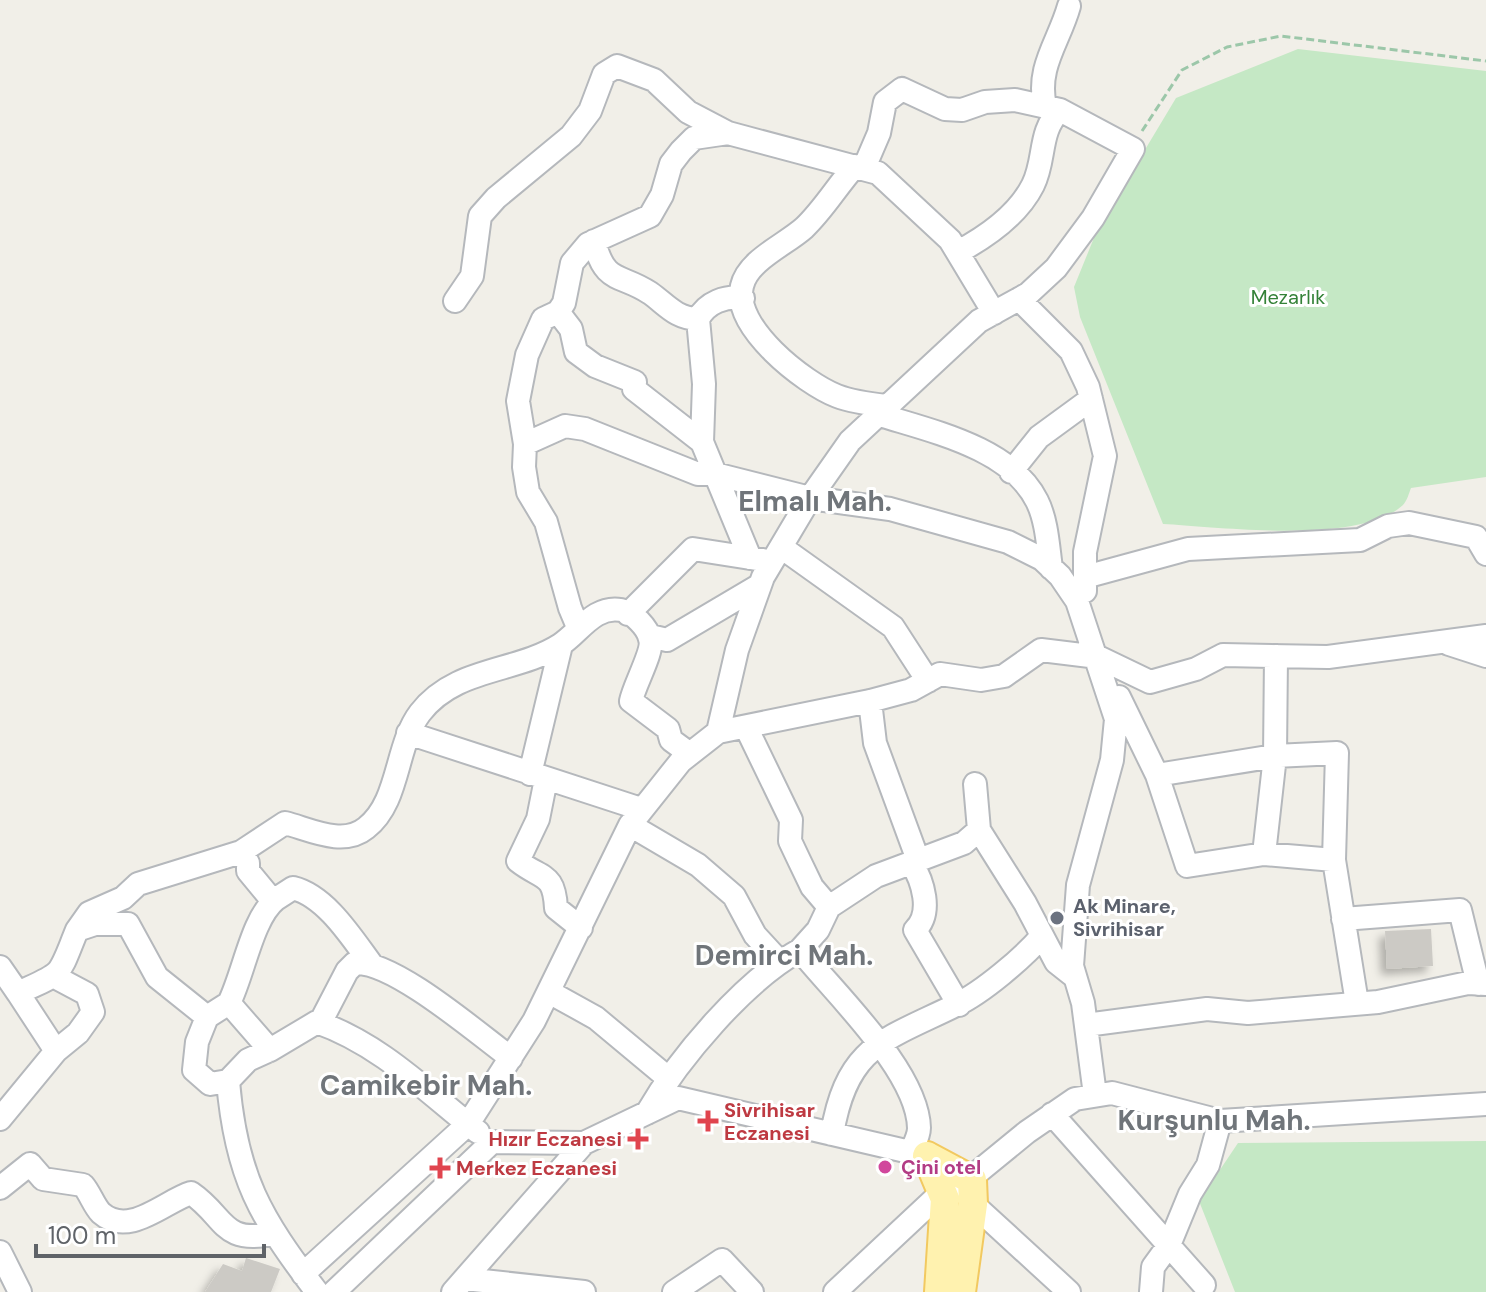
<svg xmlns="http://www.w3.org/2000/svg" width="1486" height="1292" font-family="'DM Sans',sans-serif">
<style>
.green{fill:#c5e8c5}
.building{fill:#cccac5;filter:url(#shadow)}
.lines{fill:none;stroke-linecap:round;stroke-linejoin:round}
.minor-casing{stroke:#b5b8bc;stroke-width:26}
.major-casing{stroke:#f2c960;stroke-width:32}
.path{stroke:#9cc7a9;stroke-width:3;stroke-dasharray:8 4;stroke-linecap:butt}
.minor{stroke:#fff;stroke-width:22}
.major{stroke:#fff2af;stroke-width:28}
.worship-dot{fill:#6b7280;stroke:#fff;stroke-width:3}
.health-dot{fill:#e0444e;stroke:#fff;stroke-width:3}
.hotel-dot{fill:#d1479c;stroke:#fff;stroke-width:3}
.labels{text-anchor:middle;stroke-width:6;stroke-linejoin:round;paint-order:stroke}
.park-label{font-size:20px;fill:#348238;stroke:#fff}
.worship-label{font-size:20px;font-weight:bold;fill:#5b616d;stroke:#fff;text-anchor:start}
.health-label{font-size:20px;font-weight:bold;fill:#be3a42;stroke:#fff;text-anchor:start}
.hotel-label{font-size:20px;font-weight:bold;fill:#b23c85;stroke:#fff;text-anchor:start}
.district-label{font-size:28px;font-weight:bold;fill:#70757a;stroke:#fff}
</style>
<defs>
<filter id="shadow"><feDropShadow dx="-6" dy="6" stdDeviation="4" flood-color="#0004"/></filter>
</defs>
<rect width="100%" height="100%" fill="#f1efe8"/>
<path class="green" d="M1298,49l188,22v406l-75,11c-2,5 -4,13 -8,17 -43,40 -183,22 -240,19l-83,-207 -6,-30 24,-59 78,-130z
M1486,1141v151h-251l-36,-91 39,-58z"/>
<path class="building" d="M1431,929l2,37 -46,3 -2,-38z
M246,1258l34,11 -9,23h-66l18,-28 19,7z"/>
<g class="lines">
<defs>
<path id="minor" d="M1045,106c-9,-39 14,-64 24,-100
M855,166c-18,20 -31,43 -51,62 -19,17 -56,32 -62,58 -10,41 62,97 95,110 16,6 32,8 49,10
M864,168l15,-35 6,-31 17,-13 43,20 17,1 23,-8 30,-2 45,10
M594,241c11,44 26,32 56,52 17,12 25,25 48,26
M1019,299l52,52 17,36 17,69 -20,96v39
M455,301l17,-25 8,-60 16,-18 75,-62 19,-25 14,-37 13,-8 37,14 34,32 40,21
M558,312l13,17 5,23 19,14 40,16 -1,7 68,53 48,116
M877,414c53,17 133,33 160,87 10,20 11,46 14,67
M702,442l2,-58 -6,-65c9,-17 27,-23 45,-21
M525,444l40,-18 20,3 113,45h17l95,24 80,11 118,33 34,17 18,17 17,25 39,118 -4,41 -34,125 -6,81 11,37 12,92
M1011,472l28,-35 52,-38
M781,547l112,80 35,54
M1085,577l103,-28 172,-9 28,-14 21,-3 67,14 10,17
M628,614l65,-65 70,11
M578,627l-8,-19 -24,-86 -18,-30 -4,-25 1,-23 -7,-43 9,-46 16,-36 15,-7 6,-9 8,-40 16,-19 62,-28 12,-21 9,-31 10,-13 13,-13 34,-5 150,40 72,67 44,73
M650,636l17,4 93,-55
M1449,644l37,12
M1119,697l38,78 30,91 77,-12 70,6 23,143
M870,701l5,42 43,117
M746,727l45,93 -1,21 9,19 13,27 17,20
M718,732l152,-31 41,-11 29,-16 41,6 23,-4 37,-26 57,7 52,25 46,-13 27,-14 105,2 158,-21
M408,733l233,76
M530,774l31,-129
M1157,775l118,-19 62,-3 -3,107
M546,779l-8,40 -20,42c24,19 36,11 38,47l25,20
M975,784l4,46 46,73 31,59 19,15
M630,825l68,40 36,31 21,39 24,26
M241,852l7,11v8l19,23 9,5 17,-11c33,8 59,50 79,77
M1264,854l11,-98 1,-100
M911,862c12,19 22,51 4,68l44,75
M1343,919l117,-9 18,74
M77,930l12,-17 34,-15 15,-14 103,-32 44,-29c24,6 58,24 81,5 34,-26 29,-82 54,-115 35,-46 96,-40 140,-68 19,-12 34,-40 61,-35 12,2 27,18 29,29 4,12 -16,46 -19,62l37,28 3,11 19,14
M800,950l18,-20 11,-23 47,-31 88,-33 15,-13
M0,967l18,26c47,-22 39,-14 59,-63l18,-6h33l29,53 50,40 22,-14 41,47 47,-28c63,22 109,69 161,110
M55,977l32,17 6,18 -15,21 -22,18
M549,992l47,26 72,60
M229,1003c15,-30 23,-85 47,-104
M207,1017l-10,25 -3,28 16,14 18,-3
M320,1023l27,-52 8,-8c39,-2 122,70 156,95
M1086,1025l121,-16 41,4 130,-11 90,-19 18,1
M270,1050l-22,10 -20,21c8,96 32,136 89,211
M647,1113c32,-55 97,-132 153,-163 34,43 118,121 119,178 0,8 -5,17 -8,24
M1052,1114l152,171
M0,1119l56,-68 -38,-58
M832,1134c15,-89 53,-94 124,-129 27,-13 67,-47 86,-69
M0,1188l30,-24 13,15 40,6c7,8 11,21 18,28 28,25 64,-12 90,-20 35,24 30,51 81,41
M945,1199l82,-67 48,-33 37,-6 108,28 266,-17
M973,1204l96,88
M0,1252l20,40
M303,1274l165,-150 66,-103 96,-196 51,-64 37,-29 19,-82 26,-73 47,-79 40,-57 129,-120 49,-27 28,-26 37,-50 40,-69 -73,-39c-22,22 -14,49 -27,75 -15,30 -47,52 -75,67
M465,1279l119,13
M334,1292l158,-150 92,1 94,-45 249,58
M453,1292l131,-149
M674,1292l48,-32 30,32
M835,1292l107,-100
M1151,1292l2,-25 16,-22 21,-51 18,-29 12,-44"/>
<path id="major" d="M927,1156l45,24 1,24 -12,88
M927,1156l18,43 -6,93"/>
</defs>
<use href="#minor" class="minor-casing"/>
<use href="#major" class="major-casing"/>
<path class="path" d="M1142,131l40,-61 45,-23 54,-11 205,25"/>
<use href="#minor" class="minor"/>
<use href="#major" class="major"/>
</g>
<circle class="worship-dot" cx="1057" cy="918" r="8"/>
<g class="health-dot">
<path d="M704 1109h8v8h8v8h-8v8h-8v-8h-8v-8h8z"/>
<path d="M634 1127h8v8h8v8h-8v8h-8v-8h-8v-8h8z"/>
<path d="M436 1156h8v8h8v8h-8v8h-8v-8h-8v-8h8z"/>
</g>
<circle class="hotel-dot" cx="885" cy="1167" r="8"/>
<g class="labels">
<g class="park-label">
<text x="1288" y="304">Mezarlık</text>
</g>
<g class="worship-label">
<text x="1073" y="913">Ak Minare,<tspan x="1073" dy="23">Sivrihisar</tspan></text>
</g>
<g class="health-label">
<text x="724" y="1117">Sivrihisar<tspan x="724" dy="23">Eczanesi</tspan></text>
<text x="622" y="1146" text-anchor="end">Hızır Eczanesi</text>
<text x="456" y="1175">Merkez Eczanesi</text>
</g>
<g class="hotel-label">
<text x="901" y="1174">Çini otel</text>
</g>
<g class="district-label">
<text x="815" y="511">Elmalı Mah.</text>
<text x="784" y="965">Demirci Mah.</text>
<text x="426" y="1095">Camikebir Mah.</text>
<text x="1214" y="1130">Kurşunlu Mah.</text>
</g>
</g>
<path d="M36 1244v12h228v-12" fill="none" stroke="#5f6368" stroke-width="4"/>
<text x="48" y="1244" font-size="24" fill="#5f6368" stroke="#ffffff" stroke-width="6" paint-order="stroke">100 m</text>
</svg>
